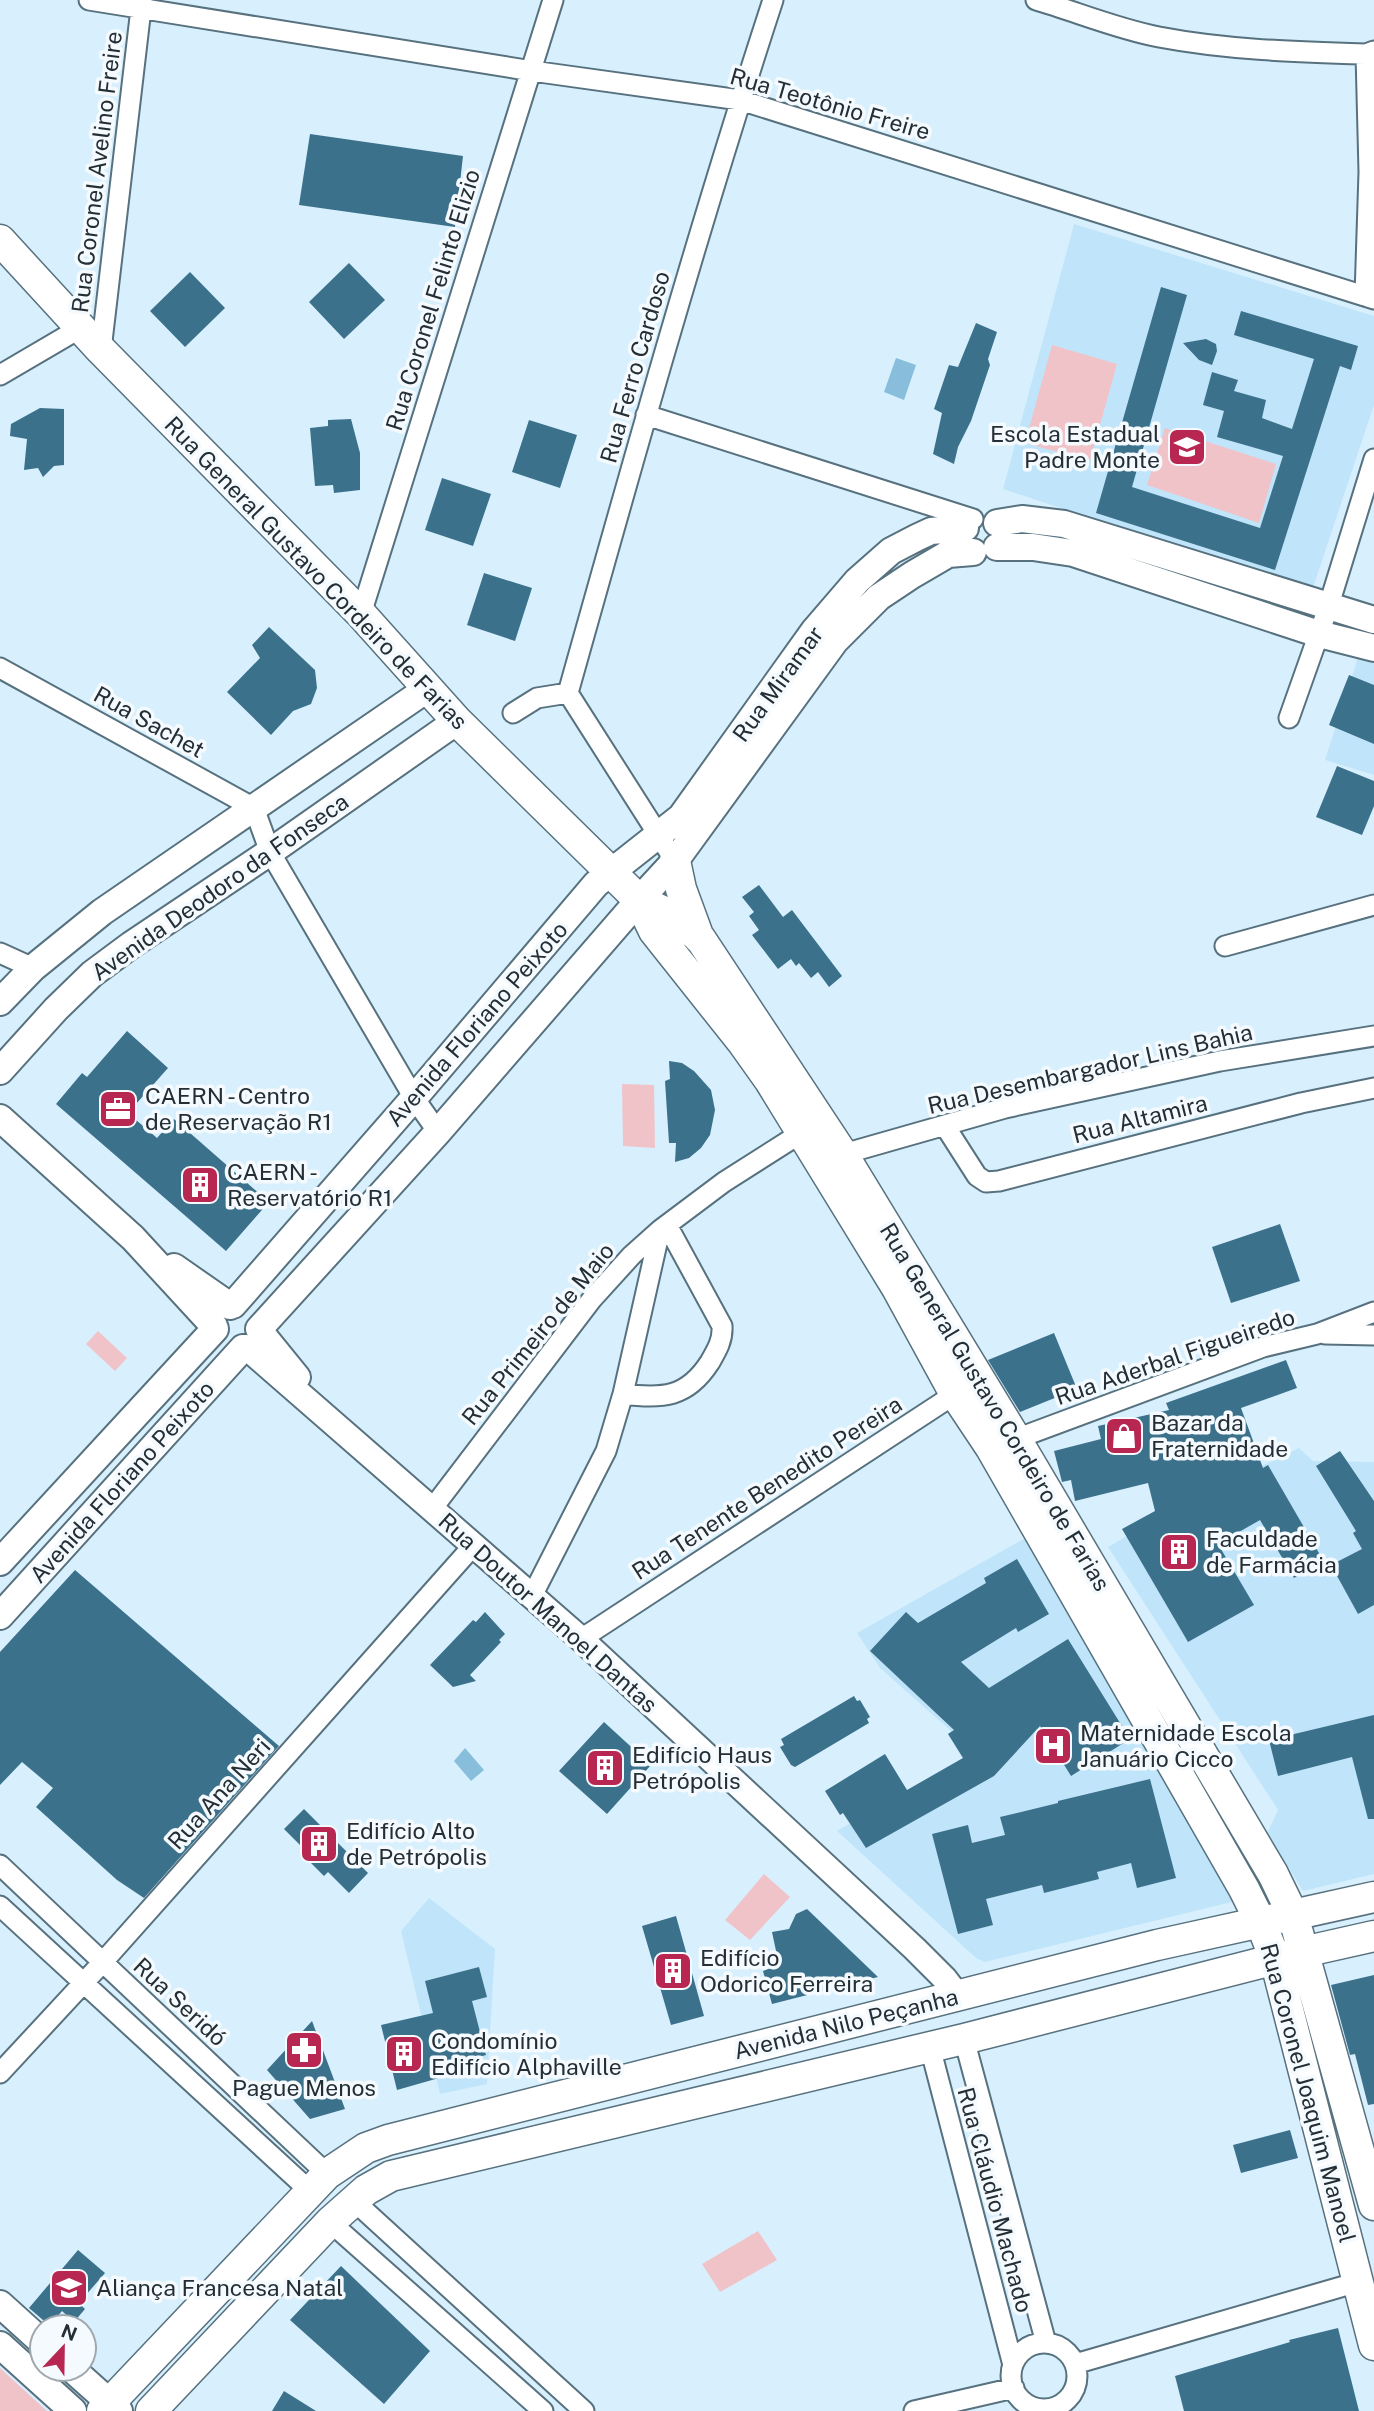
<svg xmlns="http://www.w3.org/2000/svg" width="1374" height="2411" font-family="'Public Sans',sans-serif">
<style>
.built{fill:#c0e5fa}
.green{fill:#f0c3c9}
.water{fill:#88bedc}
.building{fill:#3c718c}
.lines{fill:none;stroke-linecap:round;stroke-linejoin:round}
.minor-casing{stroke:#57717f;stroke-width:23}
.tertiary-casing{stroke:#57717f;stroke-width:28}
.secondary-casing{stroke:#57717f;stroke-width:30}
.primary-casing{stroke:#57717f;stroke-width:33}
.minor{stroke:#fff;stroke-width:19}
.tertiary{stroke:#fff;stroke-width:24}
.secondary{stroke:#fff;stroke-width:26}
.primary{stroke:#fff;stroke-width:30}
.labels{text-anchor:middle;stroke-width:7;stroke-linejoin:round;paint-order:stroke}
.street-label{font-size:23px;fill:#232e35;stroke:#f4fafd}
.poi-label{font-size:23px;fill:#232e35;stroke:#f4fafd;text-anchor:start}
</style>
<rect width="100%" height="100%" fill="#d8f0fd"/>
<path class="built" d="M1074,224l300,92v89l-62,186 -309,-102z
M1374,608v167l-49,-15z
M1299,1448l14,13 61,1v412l-71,17 -36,-58 11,-23 -170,-263 74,-43z
M1027,1537l209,364 -251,61 -9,-4 -139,-127 126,-73 -15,-24 3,-3 -71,-63 -23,-35z
M429,1898l66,51 -8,135 -47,10 -39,-163z"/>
<path class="green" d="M1052,345l65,19 -27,97 -65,-18z
M1165,428l111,36 -17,59 -112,-38z
M622,1084l32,1 1,63 -32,-2z
M98,1331l29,27 -12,13 -29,-27z
M764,1874l26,23 -40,43 -25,-20z
M758,2231l19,29 -57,32 -18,-28z
M0,2368l47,43h-47z"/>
<path class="water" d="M896,358l20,7 -12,35 -20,-8z
M465,1748l19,22 -13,11 -17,-20z"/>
<path class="building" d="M310,134l153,22 -8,71 -156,-22z
M349,263l36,37 -41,39 -35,-37z
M190,272l35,36 -40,39 -35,-36z
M1161,287l26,8 -55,192 128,41 23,-72 -66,-19 7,-26 -21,-6 9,-33 26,8 -4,11 32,9 -4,18 30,11 22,-70 -80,-24 7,-24 117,35 -7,24 -11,-4 -65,204 -179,-57z
M976,323l21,9 -9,27 2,6 -19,56 -13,26 -4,17 -21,-10 9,-41 -8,-4 15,-44 9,2z
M1206,339l10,5 1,7 -5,14 -13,-5 -16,-17z
M40,408l24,1v56l-10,1 -11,11 -5,-9 -14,2 3,-31 -17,-3 1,-12z
M351,419l9,34v37l-26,3 -1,-8 -18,1 -5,-58 18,-2v-6z
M529,420l48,15 -17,53 -48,-16z
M442,478l49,16 -18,52 -48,-16z
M484,573l48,15 -17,53 -48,-16z
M269,627l46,43 2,18 -6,16 -18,7 -22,24 -44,-43 33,-34 -8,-13z
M1349,675l25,10v59l-45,-19z
M1337,766l37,15v25l-12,29 -46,-18z
M759,885l24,32 9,-7 50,66 -13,11 -11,-15 -7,6 -12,-15 -3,3 -5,-7 -13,10 -26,-34 7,-5 -10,-14 5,-4 -12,-15z
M127,1031l41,37 -40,45 29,25 17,-19 95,83 -43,49 -170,-147 26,-31 5,4z
M669,1061l13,2 12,8 17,19 4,20 -5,25 -9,13 -12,10 -14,4 1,-19h-7l-4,-62 5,-2z
M1280,1224l20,57 -69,22 -19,-56z
M1054,1333l23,56 -57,23 -32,-52z
M1286,1360l11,28 -56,20 22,60 5,-3 55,95 -29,18 -34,-58 -42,24 36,61 -66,37 -66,-113 33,-18 -7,-28 -73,18 -4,-21 -9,2 -8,-31 47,-12 -3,-13 71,-16 -3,-7z
M1340,1451l34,50v104l-16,9 -27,-49 31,-16 -9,-16 3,-2 -40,-65z
M1017,1559l32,55 -31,18 -2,-4 -55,34 28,26 79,-49 62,100 -59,37 -31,-50 -46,50 -128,72 -23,-35 -3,2 -15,-24 60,-37 22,36 56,-32 -15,-24 6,-4 -84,-79 36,-39 12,11 68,-40 -2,-5z
M75,1570l204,176 -135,152 -27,-18 -81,-73 17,-19 -31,-26 -22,23v-133z
M485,1612l20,22 -6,6 2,2 -31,33 6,6 -23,6 -23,-22 43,-45 3,2z
M854,1696l3,5 3,-1 10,17 -3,2 2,4 -74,44 -4,-2 -11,-18 4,-2 -3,-6z
M1374,1715v104h-6l-16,-62 -74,19 -9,-36z
M604,1722l47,43 -44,49 -48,-43z
M1150,1779l26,99 -39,10 -6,-25 -34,9 2,7 -55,14 -2,-8 -56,14 7,26 -35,9 -26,-100 36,-9 4,18 33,-8 -5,-18 58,-14v-2z
M304,1809l64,64 -19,20 -21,-21 -4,4 -14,-14 4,-3 -30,-30z
M807,1909l71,68 -106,27 -9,-33 16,-6 -7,-33 17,-3 7,-15z
M676,1916l28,100 -33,9 -29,-99z
M479,1967l8,30 -15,4 14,54 -7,2 2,9 -84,24 -16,-65 52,-12 -8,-32z
M1374,1975v129l-6,1 -13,-51 -5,1 -19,-70z
M312,2021l33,88 -35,10 -43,-49z
M1290,2130l8,28 -57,15 -8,-28z
M78,2250l27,23 -26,30 6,6 -11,13 -12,-11 -12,15 -21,-18z
M341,2266l89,85 -46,53 -94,-84z
M1338,2328l21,83h-175l-9,-35 115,-34 -1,-2z
M284,2391l32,20h-44z"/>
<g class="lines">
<defs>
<path id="minor" d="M89,0l443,71 208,29 634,199
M1036,0c41,12 81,29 123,37 68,13 138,15 207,17l8,-3
M1365,296l4,-124 -3,-118
M101,350l41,-350
M0,375l82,-48
M646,415l327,104
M361,614l192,-614
M0,668l254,140 16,44 144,246 24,34
M568,693l107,168
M513,713l24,-15 31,-5c65,-232 130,-464 205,-693
M1289,718l39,-110 46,-149
M1225,946l149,-41
M0,953l33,15
M945,1126l32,50 9,6 13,-1 302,-78 73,-15
M833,1157l172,-49 215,-47 154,-25
M1325,1334l49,1
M623,1394c39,5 64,4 87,-32 7,-12 13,-22 12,-36l-55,-101
M1005,1443l258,-96 54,-13 57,-22
M432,1509l160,-210 40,-44 28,-25 64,-48 77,-49
M532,1596l74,-145 17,-57 37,-164
M581,1639l374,-245 10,-3
M0,1865l327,309
M0,1906l311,286
M964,2039l82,304
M930,2047l83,318
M0,2073l102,-110 371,-417
M353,2200l231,211
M330,2222l213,189
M1011 2376a33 33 0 1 1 66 0a33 33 0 1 1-66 0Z
M1075,2364l283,-82
M914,2411l100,-23"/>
<path id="tertiary" d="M259,1329l39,48
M246,1347l335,292 334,310 30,30 13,17"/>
<path id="secondary" d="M997,523l25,-4 42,5 310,96
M997,547h36l40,6 246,81 55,14
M0,1002l33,-34 69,-56 325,-223
M0,1071l56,-62 36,-35 39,-29 139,-93 187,-131
M0,1118l133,120 81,88
M174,1267l56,39
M233,1305l181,-207 182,-214 85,-67 133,-186 43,-50 34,-30 27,-14 13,-6 34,-3
M259,1329l179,-197 201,-232 36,-39 160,-220 44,-44 33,-22 36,-21 25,-2
M0,1562l215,-233
M0,1616l243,-268
M0,2304l42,38
M0,2345l73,66
M72,2369l47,42"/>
<path id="primary" d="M0,240l101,110 260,264 96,107 182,179 15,31 89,112 27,38 127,207 58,106 36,54 253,441 17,34 14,36 99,386
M675,861l6,28 18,49
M639,900l30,14 31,24 142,215 174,286 257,435 20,41 81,290
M102,2411l225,-237 39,-26 22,-8 769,-195 217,-48
M151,2411l179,-189 36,-32 25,-14 573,-137 339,-87 71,-16"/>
</defs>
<use href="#minor" class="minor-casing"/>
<use href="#tertiary" class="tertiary-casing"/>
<use href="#secondary" class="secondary-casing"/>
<use href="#primary" class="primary-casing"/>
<use href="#minor" class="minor"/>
<use href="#tertiary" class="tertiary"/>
<use href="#secondary" class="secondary"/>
<use href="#primary" class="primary"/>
</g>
<defs>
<symbol id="school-square" viewBox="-11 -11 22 22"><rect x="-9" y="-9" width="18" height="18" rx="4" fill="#b72752" stroke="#f4fafd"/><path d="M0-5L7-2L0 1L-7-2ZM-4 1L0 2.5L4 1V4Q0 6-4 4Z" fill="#fff"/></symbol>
<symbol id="office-square" viewBox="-11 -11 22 22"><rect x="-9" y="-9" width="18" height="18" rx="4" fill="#b72752" stroke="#f4fafd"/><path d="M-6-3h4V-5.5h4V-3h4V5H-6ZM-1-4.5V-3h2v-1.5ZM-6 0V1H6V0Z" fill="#fff"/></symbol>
<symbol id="building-square" viewBox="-11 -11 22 22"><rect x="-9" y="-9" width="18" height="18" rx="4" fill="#b72752" stroke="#f4fafd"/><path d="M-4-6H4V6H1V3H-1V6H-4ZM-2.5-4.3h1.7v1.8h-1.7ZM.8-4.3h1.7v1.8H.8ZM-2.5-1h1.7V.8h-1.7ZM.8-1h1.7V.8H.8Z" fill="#fff"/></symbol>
<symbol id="shop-square" viewBox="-11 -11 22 22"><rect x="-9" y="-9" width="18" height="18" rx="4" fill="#b72752" stroke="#f4fafd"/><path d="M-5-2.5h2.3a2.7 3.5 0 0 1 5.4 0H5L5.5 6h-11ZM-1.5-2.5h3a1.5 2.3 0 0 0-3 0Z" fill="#fff"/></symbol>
<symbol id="hospital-square" viewBox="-11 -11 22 22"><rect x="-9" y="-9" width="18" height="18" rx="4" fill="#b72752" stroke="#f4fafd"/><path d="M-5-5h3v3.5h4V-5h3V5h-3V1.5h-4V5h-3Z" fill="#fff"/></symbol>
<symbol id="pharmacy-square" viewBox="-11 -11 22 22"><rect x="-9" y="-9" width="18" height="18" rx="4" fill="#b72752" stroke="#f4fafd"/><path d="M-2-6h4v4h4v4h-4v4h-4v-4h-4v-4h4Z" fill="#fff"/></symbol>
</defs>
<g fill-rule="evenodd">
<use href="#school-square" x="1165" y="425" width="44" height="44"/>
<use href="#office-square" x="96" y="1087" width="44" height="44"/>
<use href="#building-square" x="178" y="1163" width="44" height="44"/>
<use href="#shop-square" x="1102" y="1414" width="44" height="44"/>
<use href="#building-square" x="1157" y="1530" width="44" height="44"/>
<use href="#hospital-square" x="1031" y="1724" width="44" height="44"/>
<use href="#building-square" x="583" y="1746" width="44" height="44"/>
<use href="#building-square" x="297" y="1822" width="44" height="44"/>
<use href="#building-square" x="651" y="1949" width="44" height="44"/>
<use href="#pharmacy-square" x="282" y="2028" width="44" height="44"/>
<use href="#building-square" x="382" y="2032" width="44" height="44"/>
<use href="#school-square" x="47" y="2266" width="44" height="44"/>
</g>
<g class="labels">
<g class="street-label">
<text transform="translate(830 104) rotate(16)" y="8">Rua Teotônio Freire</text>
<text transform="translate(97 172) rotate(-83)" y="8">Rua Coronel Avelino Freire</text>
<text transform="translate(433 300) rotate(-73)" y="8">Rua Coronel Felinto Elizio</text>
<text transform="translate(635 367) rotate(-74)" y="8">Rua Ferro Cardoso</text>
<text transform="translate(316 573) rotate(46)" y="8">Rua General Gustavo Cordeiro de Farias</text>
<text transform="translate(778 684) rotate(-54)" y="8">Rua Miramar</text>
<text transform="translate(149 722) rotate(29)" y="8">Rua Sachet</text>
<text transform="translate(220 887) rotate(-35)" y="8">Avenida Deodoro da Fonseca</text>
<text transform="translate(477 1024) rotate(-49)" y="8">Avenida Floriano Peixoto</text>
<text transform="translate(1090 1069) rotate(-13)" y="8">Rua Desembargador Lins Bahia</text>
<text transform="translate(1140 1119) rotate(-14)" y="8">Rua Altamira</text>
<text transform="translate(538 1334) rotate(-51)" y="8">Rua Primeiro de Maio</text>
<text transform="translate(1175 1357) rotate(-19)" y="8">Rua Aderbal Figueiredo</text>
<text transform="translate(995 1407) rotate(59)" y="8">Rua General Gustavo Cordeiro de Farias</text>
<text transform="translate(122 1482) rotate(-48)" y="8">Avenida Floriano Peixoto</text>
<text transform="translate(767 1488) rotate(-33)" y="8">Rua Tenente Benedito Pereira</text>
<text transform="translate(548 1613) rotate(42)" y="8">Rua Doutor Manoel Dantas</text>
<text transform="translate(219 1794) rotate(-48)" y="8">Rua Ana Neri</text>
<text transform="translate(180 2002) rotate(43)" y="8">Rua Seridó</text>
<text transform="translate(846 2024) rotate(-14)" y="8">Avenida Nilo Peçanha</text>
<text transform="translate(1308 2093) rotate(75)" y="8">Rua Coronel Joaquim Manoel</text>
<text transform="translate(995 2200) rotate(75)" y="8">Rua Cláudio Machado</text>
</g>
<g class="poi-label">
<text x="1160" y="442" text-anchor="end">Escola Estadual<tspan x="1160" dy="26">Padre Monte</tspan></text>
<text x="145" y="1104">CAERN - Centro<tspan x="145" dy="26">de Reservação R1</tspan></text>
<text x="227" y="1180">CAERN -<tspan x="227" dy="26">Reservatório R1</tspan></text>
<text x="1151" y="1431">Bazar da<tspan x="1151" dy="26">Fraternidade</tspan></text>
<text x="1206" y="1547">Faculdade<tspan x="1206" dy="26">de Farmácia</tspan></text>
<text x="1080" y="1741">Maternidade Escola<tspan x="1080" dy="26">Januário Cicco</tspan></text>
<text x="632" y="1763">Edifício Haus<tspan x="632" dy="26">Petrópolis</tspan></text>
<text x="346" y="1839">Edifício Alto<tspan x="346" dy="26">de Petrópolis</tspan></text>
<text x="700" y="1966">Edifício<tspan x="700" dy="26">Odorico Ferreira</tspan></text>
<text x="431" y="2049">Condomínio<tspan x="431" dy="26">Edifício Alphaville</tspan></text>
<text x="304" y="2096" text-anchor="middle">Pague Menos</text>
<text x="96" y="2296">Aliança Francesa Natal</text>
</g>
</g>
<g transform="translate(63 2348) rotate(22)"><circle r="33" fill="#f4fafd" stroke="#a0a8ad" stroke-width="2"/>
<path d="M0-5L12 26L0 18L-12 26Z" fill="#b72752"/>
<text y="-10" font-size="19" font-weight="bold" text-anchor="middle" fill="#232e35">N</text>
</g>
</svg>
